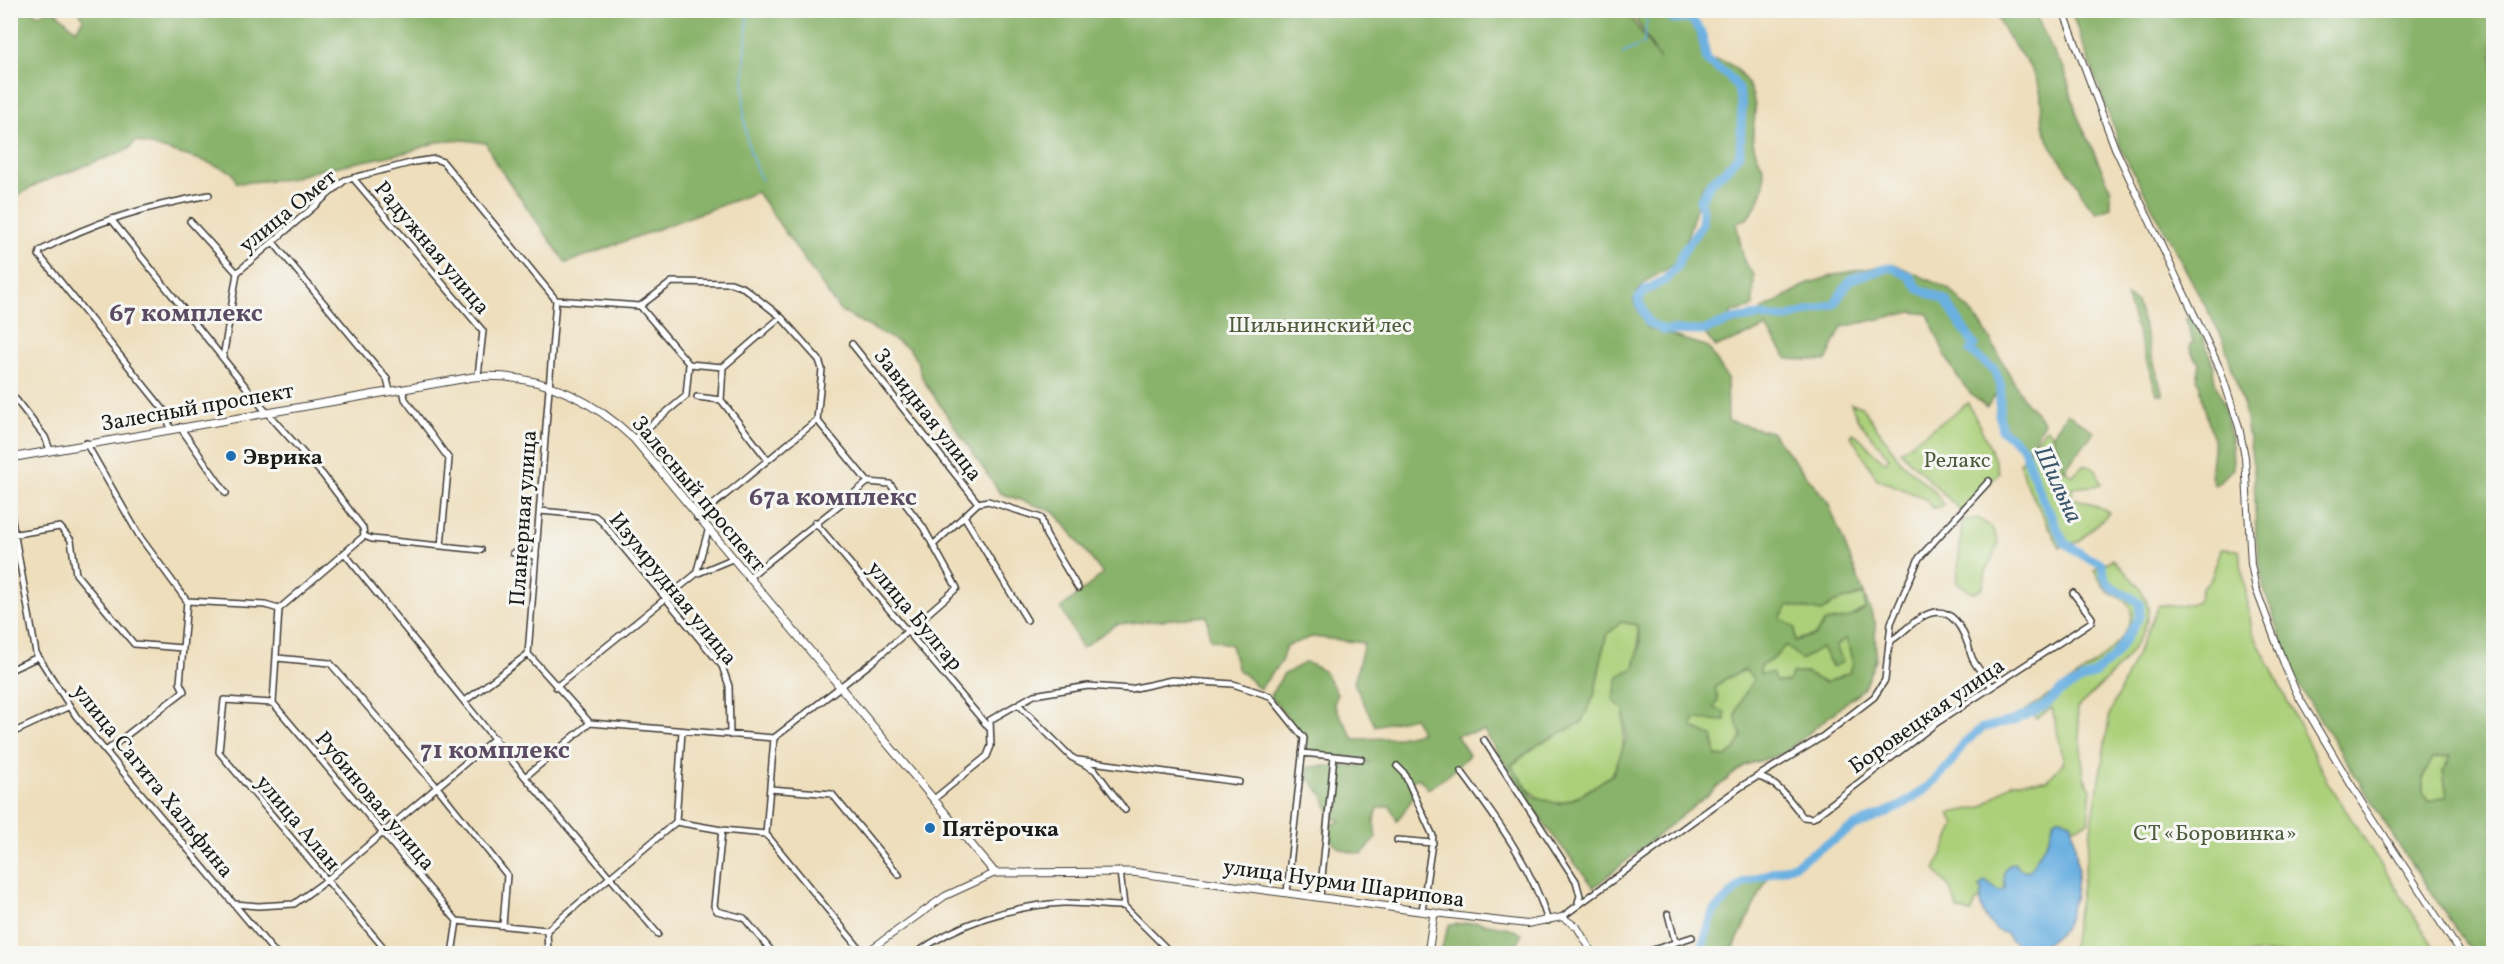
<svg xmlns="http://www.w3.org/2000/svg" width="2504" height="964" font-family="Vollkorn,serif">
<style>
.green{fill:#acd07a;stroke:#64764b;stroke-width:1.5}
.forest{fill:#89b26a;stroke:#526743;stroke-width:1.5;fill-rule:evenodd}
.water{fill:#6bb0e1;stroke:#44667e;stroke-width:1.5}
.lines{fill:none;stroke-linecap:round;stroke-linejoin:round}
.stream{stroke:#6bb0e1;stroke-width:1.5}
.river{stroke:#6bb0e1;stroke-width:9}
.minor-casing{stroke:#3c3934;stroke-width:8}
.tertiary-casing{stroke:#3c3934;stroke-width:8}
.secondary-casing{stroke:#3c3934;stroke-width:9}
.minor{stroke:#fff;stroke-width:5}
.tertiary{stroke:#fff;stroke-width:6}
.secondary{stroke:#fff;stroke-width:7}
.poi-dot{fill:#1f6fb2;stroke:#f6f6f2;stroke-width:2}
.labels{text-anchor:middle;stroke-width:6;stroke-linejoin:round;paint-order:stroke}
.street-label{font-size:22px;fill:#1c1c1c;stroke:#f6f6f2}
.park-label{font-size:22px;fill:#4e5b3d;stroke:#f6f6f2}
.poi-label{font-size:22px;font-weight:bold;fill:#1c1c1c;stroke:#f6f6f2;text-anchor:start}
.water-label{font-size:24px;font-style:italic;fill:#3c576b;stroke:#f6f6f2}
.quarter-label{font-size:26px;font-weight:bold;fill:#5b4c64;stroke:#f6f6f2}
</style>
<rect width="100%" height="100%" fill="#f6f6f2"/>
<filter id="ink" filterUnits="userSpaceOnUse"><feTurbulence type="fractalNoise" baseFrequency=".0167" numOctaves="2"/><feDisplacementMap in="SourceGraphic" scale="12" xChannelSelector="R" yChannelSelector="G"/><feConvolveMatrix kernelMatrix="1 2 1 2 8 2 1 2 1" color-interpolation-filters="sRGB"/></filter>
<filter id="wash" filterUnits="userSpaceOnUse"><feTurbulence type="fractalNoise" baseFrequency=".008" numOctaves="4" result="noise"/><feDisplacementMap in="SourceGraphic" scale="24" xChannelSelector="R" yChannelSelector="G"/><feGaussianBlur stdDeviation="1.35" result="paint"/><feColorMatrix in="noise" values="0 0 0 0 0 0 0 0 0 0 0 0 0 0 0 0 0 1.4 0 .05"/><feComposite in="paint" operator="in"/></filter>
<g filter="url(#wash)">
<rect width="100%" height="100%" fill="#eedebc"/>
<path class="green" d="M1968,403l22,44 9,26 -36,40 -63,-62z
M1851,404l11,3 40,56 33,29 10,14 -12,2 -9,-10 -47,-19 -26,-43 2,-3c13,8 19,22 33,29l3,-5 -31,-37z
M2046,428c15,13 10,36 26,48l11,-11 13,4 5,16 -29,3v10l16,4 21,11 -31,29 -18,5 -36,-67 -4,-17z
M1978,518l14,10 7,15 -13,28 -3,17 -9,5 -17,-10 5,-61z
M2221,549l18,1 13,80 76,153 110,170h-367l39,-240 49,-108 21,1 18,-4 4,-14 9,-9z
M2113,559c11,13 33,30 35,49 2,35 -48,78 -71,100l7,69 7,12 -3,33 -29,10c-23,37 -38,57 -82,68l-6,13 -12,-3 -10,-23 -14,-17 20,-45 -5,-12 32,-6 31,-25 35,-2 16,-18 -12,-54 -15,10 -11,-8c27,-18 110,-63 105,-100 -2,-12 -17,-13 -24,-20 -6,-5 -9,-14 -13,-20z
M1864,593l1,16 -17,9 -23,4 -10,13 -21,6 -14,-23 8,-13 34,7 11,-9z
M1621,622l16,3c6,32 -10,54 -13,85 -2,23 4,40 -11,62 -4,8 -18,14 -26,19 -40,26 -53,7 -76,-25l28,-22 42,-22 13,-26 12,-60z
M1846,638l7,25 -3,9 -25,11 -19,-10h-13l-5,9h-12l-16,-8v-8l13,-7 13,-14 36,3 10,18 4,-20z
M1745,670l9,9c-12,20 -26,34 -11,57l-8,14 -9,7 -10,-1 -24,-29 2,-8h8c11,-10 17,-16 13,-31l10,-9z
M2451,756l-8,15 4,25 -18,6 -6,-8v-17l10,-19z"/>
<path class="forest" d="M79,10h1547l34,50 -29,-49h26l16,8h18l10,12 6,30c26,-7 48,25 48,49 0,11 -3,22 -2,32 3,16 12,20 11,40 -1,14 -9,26 -17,37l-11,3 8,39 10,14 -1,32 -23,6 3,7 26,-4 3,-6 47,-27 33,-10 52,-9 57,26 31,35 42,75 20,22 -19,35c-4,-20 -15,-16 -23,-27 -8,-11 0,-31 -1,-43l-14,20c-31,-20 -46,-60 -59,-93l-16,-2 -70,15 -16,34 -38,-2 -22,-31 -50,19 -14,-16 -39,-1 -15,-8 -10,-23 8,-9 19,-10 12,-13 4,-12 21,-31 1,-14 -3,-9 10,-18 -8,2c-5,19 -17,71 -32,82 -21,15 -22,7 -37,33l14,28 61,19 19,31 1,43 43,11 57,70 47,120 1,37 -12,29 -81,66 -38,11 -151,122 -48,-60 -62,-96 -28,4 13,20 -19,19 -22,15 -8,-10h-7v19l-16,23 -7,-15 -12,2 -4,14 2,17 -14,15c-21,-3 -29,-6 -38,-26l17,-7 -10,-5 -8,-21 -17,-20 3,-8c19,-3 42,3 60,-5l-9,-3 -58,-6 2,-15 -34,-42 13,-21 23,-13 18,9 13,22 -3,12 20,34 41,-1 26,-6 -7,-15 -39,9 -21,-43 10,-40 -52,-6 -26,9 -5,16 -21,27 -23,-21 -6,-23 -21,-6 -3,-23 -90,8 -35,24 -21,-40 42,-34 -48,-62 -55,-19 -77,-113 -6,-19 -8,-13 -69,-37 -83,-119 -191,71 -71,-101 -9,-19 -23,-3 -26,2 -29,10 -93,19 -26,8 -52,4 -5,-11 -28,-11 -68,-20 -7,8 -92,35 -26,16 -1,-189h21l8,4 6,-4h10l21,19 7,-11zM1864,594l1,15 -17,9 -23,4 -10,13 -20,6v-13l-15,-10 8,-13 34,7 11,-9zM1621,622l16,3 3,18 -6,25 -16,8 -5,24 11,10 2,29 -13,35 -35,23 -19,7 -26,-7 -22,-32 28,-21 42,-21 13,-27 12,-60zM1846,638l7,25 -3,9 -25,11 -19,-10h-13l-5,9h-12l-4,-9 -12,1v-8l13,-7 13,-14 15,15 21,-12 11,19 10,-5 -7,-16zM1745,670l9,9c-12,21 -26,34 -12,57l-7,14 -9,7 -10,-1 -3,-19 -21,-10 2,-8 31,2v-9l-11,-4 4,-8 -3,-12 10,-9z
M1996,11h38l18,39 12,18 13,47 34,75v17l-14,5c-17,-14 -12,-17 -23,-33 -13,-19 -23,-28 -30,-51 -4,-14 -1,-29 -5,-42 -10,-29 -34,-43 -43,-75z
M2071,11h422v942h-20l-68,-98 -107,-171 -35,-98 -7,-50 -2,-66 -10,-62 -20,-67 -102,-190zM2451,756l-8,15 4,25 -18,6 -6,-8v-17l10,-19z
M2126,296l11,6 26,93 -6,-1z
M2189,314l5,1 20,51c-3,13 6,25 9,37 7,22 10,43 10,66l-18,16c-9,-12 0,-32 -2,-46 -4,-20 -12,-36 -13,-56l-3,-3 3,-17 -6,-6 -4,-10 3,-6 -7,-22z
M2067,413l27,19 -30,38 -11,-36z
M1769,875l-38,78h-31c13,-46 21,-63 69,-78z
M1477,922l32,6 13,6 -9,19h-73l9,-28z"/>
<path class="water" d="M2059,817l13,6 6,46 -3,25 -6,23 -6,13 -23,19 -9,3 -21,-12 -4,-7c-16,-1 -31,-26 -23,-43l-4,-3 6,-6 14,10 6,-2c0,-12 -5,-22 9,-26l6,6 9,2 20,-33 5,-17z"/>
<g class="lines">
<path class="stream" d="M747,10c1,58 -15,117 15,170
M1622,54l22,-11 4,-33"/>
<path class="river" d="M1655,10l18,9h18l10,12 6,30 19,13 11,12 5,19 -2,48 -14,17 -15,12 -11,19 3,9 -1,14 -21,31 -4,12 -12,13 -19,10 -8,9 10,23 15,8 39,1 31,-11 26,-4 26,2 49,-14 17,-25 40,-12 18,9 10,13 26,11 29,45 -4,6 25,19 6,16 -2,30 3,14 21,17 18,48 23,47 20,14 18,8c4,33 19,21 38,40l-1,13 -7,12 -19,29 -19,16 -35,18 -15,14 -29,14 -33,8 -18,15 -17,25 -23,22 -23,16 -46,20 -61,39 -51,18 -30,29 -13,42"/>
</g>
</g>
<g filter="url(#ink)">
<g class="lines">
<defs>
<path id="minor" d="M353,178l130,153 -5,45
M111,219l151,188 61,68 40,53 1,8
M190,221l47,52
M273,242l114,137 3,12
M556,300l84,6
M640,306l32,-24 59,1 13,5 37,29 38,43 3,9 -5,51 51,62 22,2 33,43 34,61 -86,75 -97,75
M640,306l49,58
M852,344l126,159
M223,358l14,-85 3,-3 105,-90 69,-18 21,-3 8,3 113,138 -28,354
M723,367l58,-50
M403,389l2,10 44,60 -8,87
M10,392l35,45 5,13
M721,400l46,59
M180,427l46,66
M170,429l-3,-15 -128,-159 1,-4c54,-30 108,-45 169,-56
M634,439l52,-43 3,-32 34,3 -2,33 -24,-3
M86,443l54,94 47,64 78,4 14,4
M10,509l26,144 40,63 200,238
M540,511l55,5 7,6 120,144 7,20 1,49
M964,516l63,104
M697,518l120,-98
M815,522l175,207
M10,535l50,-8 11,13 5,34 58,70 48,4
M364,536l8,3 109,11
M933,545l45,-42 10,-2 53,17 5,17 32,53
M513,553l23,3
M345,554l180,223 133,157
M696,574l36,-15
M748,578l120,-96
M279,609l-6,94 184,218 90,9
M279,609l85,-73
M1889,646l3,-6c11,-7 19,-17 30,-23 30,-17 43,15 49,38 3,11 15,21 20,31
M528,654l62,69
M277,658l53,5 107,124 70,88 -4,50
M10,670l28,-13
M556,687l140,-113 12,-43
M465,701l63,-47
M273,703l-49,-3 -5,52 170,202
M1018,704l53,53 24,13 30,40
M590,723l184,15
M682,731l-6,91 46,8 44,4
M10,734l60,-28
M774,738l-8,96 98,120
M1484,740l92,141 4,15 -2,6
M106,751l78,-60 -4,-8 7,-82
M1302,753l32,3 -14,141
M1334,756l27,3
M1078,760l161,22
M1397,766l7,7 29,63 -11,75
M1461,771c34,46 70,93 87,150
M525,777l65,-54
M1758,777c20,4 33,25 45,40l10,1 122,-94 156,-102 1,-4 -19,-25
M770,789l62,5 67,81
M934,799l53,-43 4,-10 -1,-26 44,-25 54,-9 43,3 41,-9 61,4 37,12 34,42 -17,154
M722,830l-8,76 3,5 27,7 30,36
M1397,840l36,3
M1120,871l4,35 48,48
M235,904l23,2 36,-2 33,-24 168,-142
M1668,914l7,27
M1562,917l127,-93 53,-38 80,-49 52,-40 11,-17 6,-57 28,-65 70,-77
M547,930l129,-108
M547,930l1,24
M452,954l5,-33
M915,954c42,-31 96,-48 148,-51 20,-1 40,3 61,3
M1641,954l51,-17"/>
<path id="tertiary" d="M2063,10l52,138 105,221 19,58 6,30 6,107 5,25 30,80 11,25 53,89 111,171
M1434,913l93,11 35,-7 15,10 16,27
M864,954l81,-58 50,-23"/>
<path id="secondary" d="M10,458l463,-81c63,-5 116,19 161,62l361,434 137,-1 302,41 -6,41"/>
</defs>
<use href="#minor" class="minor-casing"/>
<use href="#tertiary" class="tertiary-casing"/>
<use href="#secondary" class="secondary-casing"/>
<use href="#minor" class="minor"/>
<use href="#tertiary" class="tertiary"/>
<use href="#secondary" class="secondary"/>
</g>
</g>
<g class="poi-dot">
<circle cx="231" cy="456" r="6"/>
<circle cx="930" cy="828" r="6"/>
</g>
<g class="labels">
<g class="street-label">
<text transform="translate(287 210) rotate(-39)" y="8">улица Омет</text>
<text transform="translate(433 247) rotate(50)" y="8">Радужная улица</text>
<text transform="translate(197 406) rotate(-10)" y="8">Залесный проспект</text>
<text transform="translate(929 414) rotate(52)" y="8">Завидная улица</text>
<text transform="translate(700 493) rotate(50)" y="8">Залесный проспект</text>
<text transform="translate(522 518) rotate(-86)" y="8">Планерная улица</text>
<text transform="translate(674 588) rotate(51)" y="8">Изумрудная улица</text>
<text transform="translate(916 615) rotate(50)" y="8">улица Булгар</text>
<text transform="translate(1926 715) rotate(-35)" y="8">Боровецкая улица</text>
<text transform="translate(154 780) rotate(51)" y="8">улица Сагита Хальфина</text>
<text transform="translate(376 800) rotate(50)" y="8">Рубиновая улица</text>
<text transform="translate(299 822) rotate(50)" y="8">улица Алан</text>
<text transform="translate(1344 882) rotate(8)" y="8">улица Нурми Шарипова</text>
</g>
<g class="park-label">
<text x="1320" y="332">Шильнинский лес</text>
<text x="1957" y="467">Релакс</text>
<text x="2215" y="840">СТ «Боровинка»</text>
</g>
<g class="poi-label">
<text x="243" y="464">Эврика</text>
<text x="942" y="836">Пятёрочка</text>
</g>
<g class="water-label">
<text transform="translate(2059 484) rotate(65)" y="8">Шильна</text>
</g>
<g class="quarter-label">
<text x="186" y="321">67 комплекс</text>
<text x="833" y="505">67а комплекс</text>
<text x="495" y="758">71 комплекс</text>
</g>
</g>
<rect width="2504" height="964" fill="none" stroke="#f6f6f2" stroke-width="36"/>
</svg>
